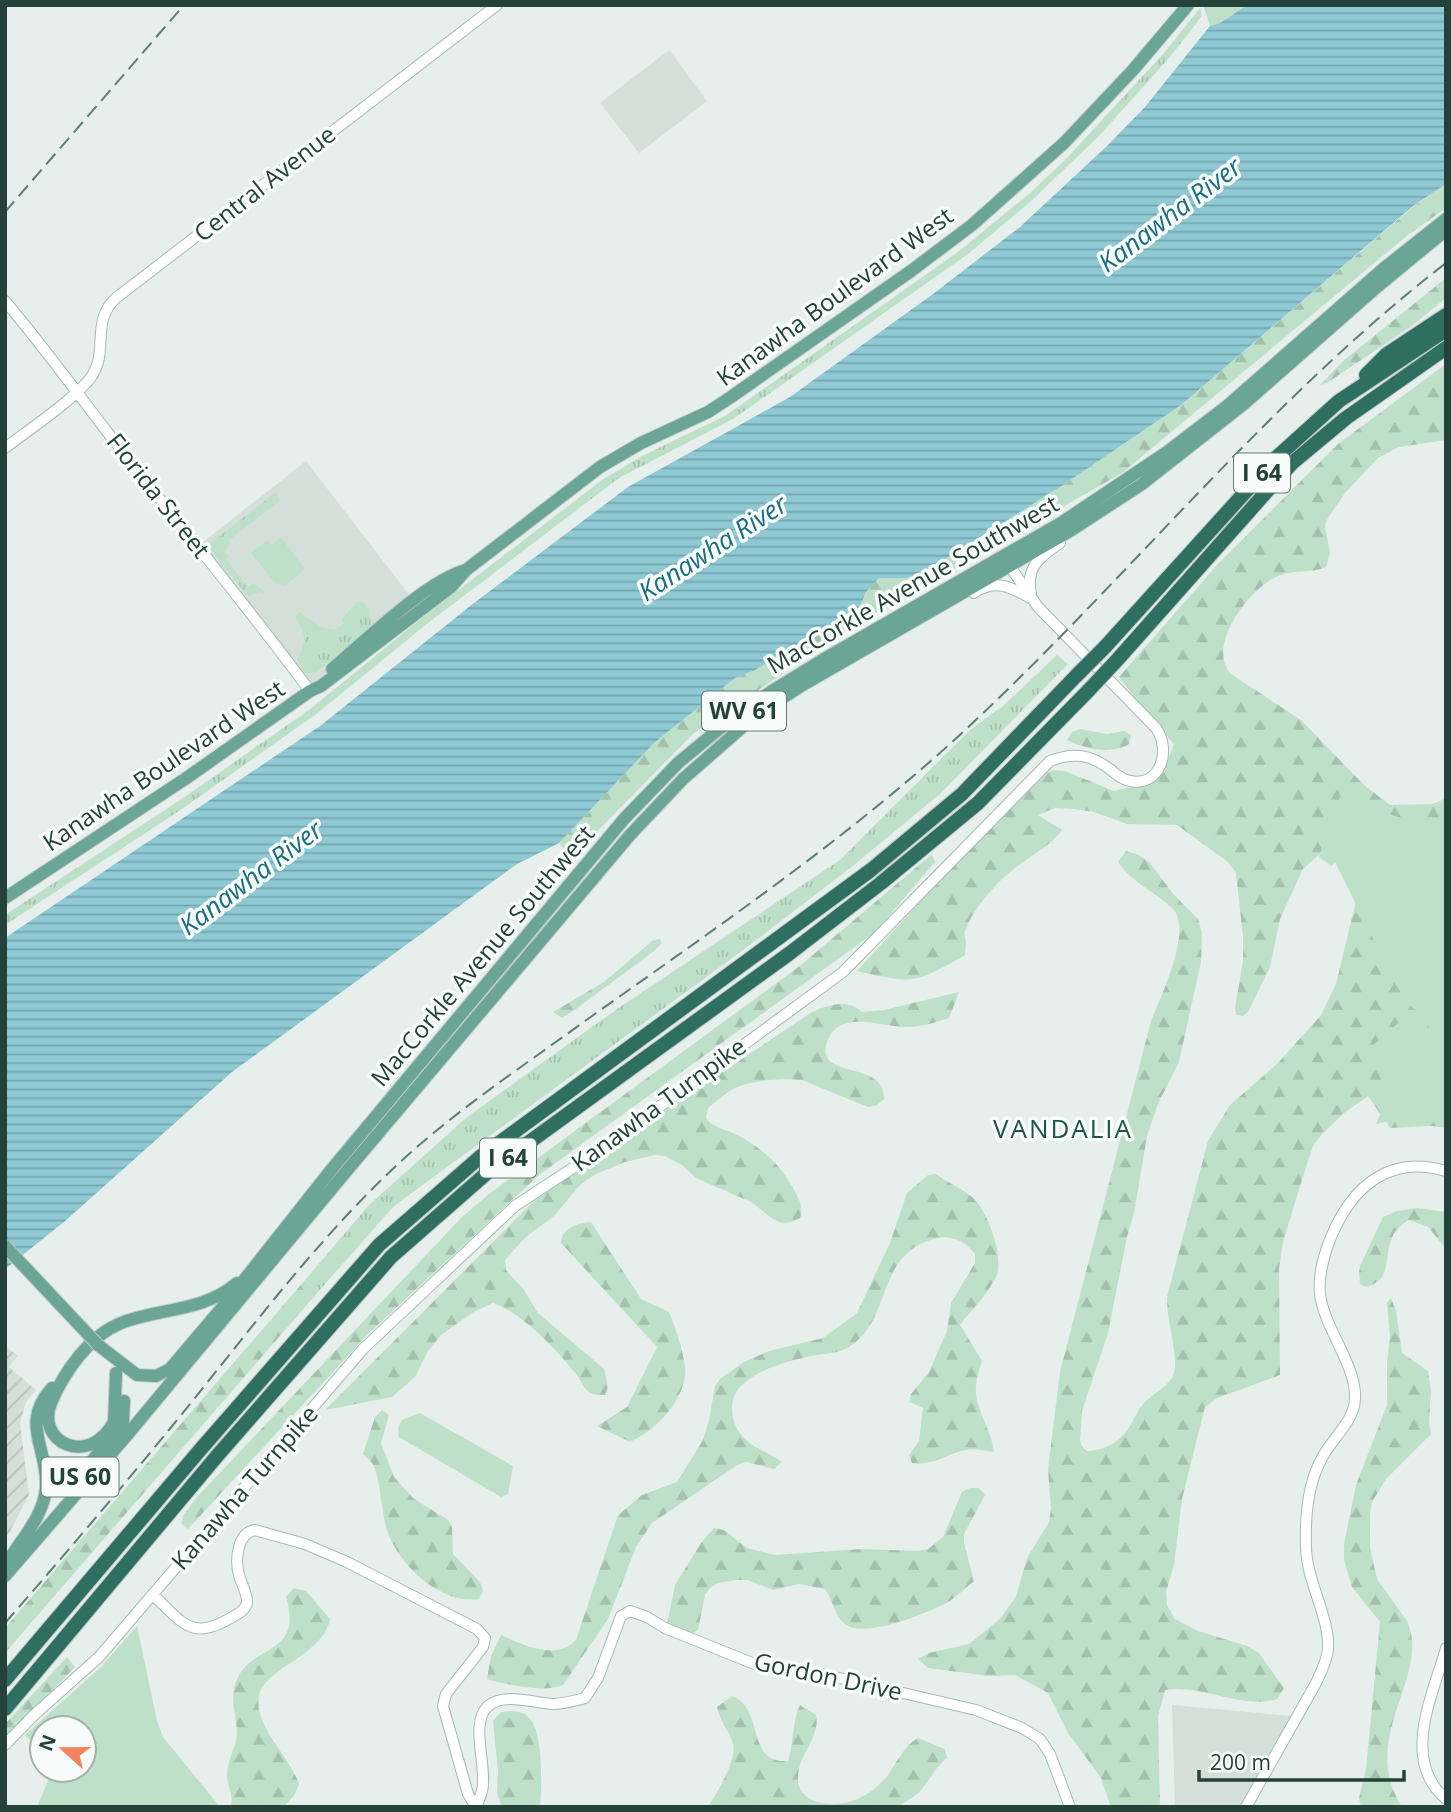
<svg xmlns="http://www.w3.org/2000/svg" width="1451" height="1812" font-family="'Open Sans',sans-serif">
<style>
.built{fill:#d4dfda}
.industrial{fill:url(#industrial-furrows)}
.grass{fill:url(#grass-tufts)}
.forest{fill:url(#forest-firs)}
.green{fill:#bfe0c8}
.water{fill:url(#water-rules)}
.lines{fill:none;stroke-linecap:round;stroke-linejoin:round}
.secondary-casing{stroke:#a4bbb3;stroke-width:12}
.primary-casing{stroke:#c2cac8;stroke-width:14}
.highway-casing{stroke:#c2cac8;stroke-width:16}
.secondary{stroke:#fff;stroke-width:10}
.primary{stroke:#6aa596;stroke-width:12}
.highway{stroke:#2f6f62;stroke-width:14}
.rail{stroke:#5f7d75;stroke-width:2;stroke-dasharray:14 7;stroke-linecap:butt}
.primary-bridge-casing{stroke:#c2cac8;stroke-width:14;stroke-linecap:butt}
.highway-bridge-casing{stroke:#c2cac8;stroke-width:16;stroke-linecap:butt}
.primary-bridge{stroke:#6aa596;stroke-width:12}
.highway-bridge{stroke:#2f6f62;stroke-width:14}
.labels{text-anchor:middle;stroke-width:7;stroke-linejoin:round;paint-order:stroke}
.shield{fill:#f7fbf9;stroke:#637a73;stroke-width:2}
.shield-label{font-size:23px;font-weight:bold;fill:#24423a}
.street-label{font-size:24px;fill:#24423a;stroke:#f7fbf9}
.water-label{font-size:26px;font-style:italic;fill:#1c6f80;stroke:#f7fbf9}
.neighbourhood-label{font-size:26px;letter-spacing:2px;fill:#1f5548;stroke:#f7fbf9}
</style>
<defs>
<pattern id="industrial-furrows" width="10" height="10" patternUnits="userSpaceOnUse" patternTransform="scale(1.75)"><rect width="10" height="10" fill="#d4dfda"/><path d="M-1 1l2-2M0 10L10 0M9 11l2-2" fill="none" stroke="#b6c1bc"/></pattern>
<pattern id="grass-tufts" width="24" height="20" patternUnits="userSpaceOnUse" patternTransform="scale(1.75)"><rect width="24" height="20" fill="#bfe0c8"/><path d="M3 7l-1-3M5 7V3M7 7l1-3M15 17l-1-3M17 17v-4M19 17l1-3" fill="none" stroke="#a4c1ad"/></pattern>
<pattern id="forest-firs" width="22" height="20" patternUnits="userSpaceOnUse" patternTransform="scale(1.75)"><rect width="22" height="20" fill="#bfe0c8"/><path d="M5 1l3.5 6h-7zM16 11l3.5 6h-7z" fill="#a4c1ad"/></pattern>
<pattern id="water-rules" width="6" height="5" patternUnits="userSpaceOnUse" patternTransform="scale(1.75)"><rect width="6" height="5" fill="#8ec9d4"/><path d="M0 2.5h6" fill="none" stroke="#74a5ad"/></pattern>
</defs>
<rect width="100%" height="100%" fill="#e6efeb"/>
<path class="built" d="M669,50l38,51 -68,52 -39,-50z
M306,461l108,140 -97,80 -7,10 -115,-147 8,-2z
M1172,1705l119,11 -50,91h-66z"/>
<path class="industrial" d="M5,1346l13,10 -9,11 27,23 -10,12 -6,20 9,73 -24,46z"/>
<path class="grass" d="M1200,8l2,8 -32,41 -71,79 -69,66 -62,52 -235,165 -114,59 -191,145 -113,92 -133,94 -177,116v-10l175,-115 129,-90 108,-88 185,-142 40,-24 83,-40 233,-164 72,-59 36,-34 97,-105z
M276,492l4,9 -52,40 2,3 -5,8 4,5 -3,2 22,28 6,-4 13,10 -7,-1 -12,4 -41,-50z
M358,601l5,1 7,7 1,18 -54,45 -11,1 -9,-13c10,-21 10,-22 -2,-43l4,-5 22,15 14,3 9,-7 -3,-3z
M1057,655l11,9 -127,129 -87,72 -104,80 -356,261 -76,86 -13,-12 64,-75 98,-88 150,-108 223,-149 130,-130 33,-24z"/>
<path class="forest" d="M1446,184v24l-38,27 -286,238 -273,156 -156,105 -122,124 -12,-15 95,-100 81,-65 20,-9 105,-62 6,-15 13,-14h36l148,-93 118,-80 233,-199z
M1446,278v20l-33,27 -86,58 -7,2 23,-24z
M1446,364v76l-47,7 -21,11 -33,35 -17,25 -3,7 5,28 -4,14c-16,7 -33,2 -48,9 -28,12 -73,70 -47,98l70,46 63,65 26,20 43,-1 13,-6v330l-14,-2 -42,2 -22,-32 -24,17 -22,21 -9,12 -13,40 -17,56 -4,26 1,107 -63,23 -12,9 -23,92 -8,66 -8,27 1,13 8,14 23,12 49,15 12,7 25,35 -7,11c-37,11 -73,-15 -112,-9l-7,26 2,91h-49l-10,-29 -33,-45 -20,-40 -33,-18 -26,1 -61,-8 -10,-9 11,-6 40,-9 32,-26 15,-22 11,-38 22,-36 2,-13 -3,-40 12,-97 91,-351c10,-25 43,-93 21,-113 -18,-17 -40,-25 -54,-46l8,-11 13,4 11,8 24,32 24,24 4,14 -1,29 -22,100 -21,42 -11,32 -13,77 -7,24 -19,96 -26,78 -2,29 2,7 5,4c11,0 22,-4 31,-11 12,-9 16,-24 25,-36 9,-10 27,-18 31,-31 5,-16 -8,-55 -7,-76l41,-156 22,-36 49,-43 42,-47 15,-31 20,-83 -16,-40 -16,-11 -21,19 -23,50 -10,48 -22,45 -5,4 -7,-1 -1,-7 8,-47v-24l-7,-64 -8,-11 -51,-37 -50,-1 -33,-12 -20,-3 -19,-1 -17,7 24,15c-11,16 -28,23 -43,35 -21,15 -47,44 -55,69l2,7 -1,14c-50,29 -52,29 -108,16l139,-152 55,-49 14,1 49,20 39,-9 14,-20 7,-18 -20,-22 -35,-45 98,-112 122,-122z
M1080,729l27,5 17,-3 7,4 -2,9c-18,11 -44,5 -62,-4l5,-8z
M932,854l3,8 -61,71 -335,242 -171,159 -180,195 -7,-6 3,-9 13,-17 265,-280 27,-23 312,-229z
M660,939l2,4 -8,8 -78,58 -14,9 -9,-6 51,-30 48,-41z
M959,992l-10,26c-15,5 -28,9 -43,9 -25,0 -67,-19 -79,15 -13,39 59,17 57,57l-7,6 -9,2 -66,-27c-19,-2 -48,0 -67,8 -10,5 -19,14 -27,20l-2,10c8,11 21,11 33,18 24,13 41,28 54,52 6,11 11,18 7,30l-8,4 -10,1 -9,-4 -22,-17 -55,-24 -14,-13 -17,-9 -10,-1 -30,7 -29,12 -16,11 -25,30 -29,22 -15,16 -6,8 1,9 18,20 14,23 66,56 4,18 -3,8c-6,0 -10,1 -16,-3 -6,-4 -8,-12 -13,-18 -18,-23 -55,-62 -83,-71l-18,8 -34,24 -13,16 -13,26 -23,20 -67,13 217,-217 270,-181c16,-7 36,-14 50,0l22,-2z
M936,1174c12,9 26,14 37,24 15,13 32,61 23,79 -8,17 -25,33 -36,48l22,36c-3,10 -7,22 -6,33 2,19 16,38 18,58 -9,-1 -19,-4 -28,-2 -20,4 -32,16 -54,13l-3,-8 10,-14 4,-33 -14,-6 2,-8 18,-22 18,-41 4,-28 24,-40v-9c-10,-12 -22,-19 -37,-16 -62,13 -45,78 -86,107 -11,8 -22,8 -35,10 -27,5 -84,18 -85,52 0,10 3,21 10,29 10,12 28,17 40,26l-8,7 -28,-7 -9,3 -85,58 -16,24 -28,72 -45,66c-20,8 -56,0 -76,-6l4,-23 10,-21c21,10 56,26 75,5l42,-125 24,-20 35,-13 26,-42 6,-20 6,-34 5,-7 24,-17 25,-11 54,-13 34,-25 33,-70 17,-50 21,-18z
M1418,1208l28,4v37l-18,-22 -19,-7c-36,19 -7,58 -43,67l-6,-3 -1,-13 2,-7 22,-47 14,-6z
M591,1222l50,77 28,13c6,15 18,48 16,64 -4,29 -30,54 -55,66l-33,-16 30,-19 30,-60 -96,-104c0,-15 17,-20 30,-21z
M305,1280l13,12 -313,361v-25z
M1391,1298l5,13 6,42 26,18 3,21 -2,29 2,13 -45,45 -14,23 -2,12v34l7,31 30,42c25,55 -50,116 -5,186h-41l-2,-9 7,-29 14,-147 -28,-35 -8,-27v-16l12,-59 31,-80v-42l3,-27 -3,-33z
M382,1410l7,5 -8,28 13,34 19,21 35,22 4,7 1,27 27,28 3,9 -4,8c-38,6 -81,-34 -92,-69 -6,-20 -6,-46 -13,-64 -2,-4 -7,-8 -11,-12l12,-37z
M970,1488h9l6,7 -21,39v9l10,38c-9,7 -17,16 -26,21 -20,11 -80,35 -100,24 -14,-8 -14,-25 -23,-37l-26,-5 -26,6 -25,-10h-11l-19,3 -8,5 -5,7 -7,35 -7,4 -24,-10 8,-39 26,-42 13,-15 10,2 23,18 28,7 87,-6 56,2 10,-2 15,-12 19,-45z
M294,1588l12,3 24,28c-7,37 -66,49 -71,77 -6,29 32,62 40,88l-4,10 -11,13h-54c5,-10 -3,-21 -3,-32 0,-14 9,-27 10,-41 0,-17 -7,-32 -2,-49 12,-43 70,-26 51,-88z
M67,1657l8,10 -70,72v-15z
M732,1696c33,12 13,68 56,65 6,-18 4,-40 12,-56l16,10c5,23 -19,40 -18,65 0,9 6,16 14,20 28,11 59,-2 76,-25 9,-13 16,-29 30,-37l27,11 2,9c-10,8 -14,16 -22,27 -6,10 -17,15 -27,22h-190c9,-15 29,-46 25,-63 -3,-13 -13,-21 -16,-37z
M512,1711c8,1 14,2 19,9 12,15 11,68 9,87h-38l-5,-14 1,-22 -5,-50 8,-9z"/>
<path class="green" d="M1203,5h44l-27,18 -10,3z
M281,537l24,32 -19,16 -11,-2 -24,-30 16,-13 4,5z
M1340,797l87,30 19,1v292l-38,-3 -32,7 22,-51 -28,-25 34,-30 20,22 8,-10c-21,-23 -43,-49 -53,-80l-44,-88 -3,4 -13,-9z
M420,1413l93,53 -5,28 -7,3 -102,-60 -1,-10 4,-7z
M137,1626l20,95 6,16 57,70h-183l13,-31 -1,-6h35v-42h-42v26l-17,-19 76,-68z"/>
<path class="water" d="M1247,5h199v179l-33,22 -232,199 -118,80 -148,93h-36l-13,14 -6,15 -105,63 -20,8 -81,65 -95,100 -42,21 -285,208 -168,150 -59,47v-331l315,-212 154,-123 154,-116 162,-90 143,-103 87,-67 87,-81 38,-39 65,-81 10,-3z"/>
<g class="lines">
<defs>
<path id="secondary" d="M5,301c45,53 85,110 128,164 59,75 120,149 177,226
M5,448c22,-17 76,-53 88,-74 15,-25 -2,-53 23,-76l381,-293
M974,593c20,-14 36,-7 56,5
M1031,593c-6,-26 10,-37 29,-50
M153,1595c31,29 39,47 81,21 6,-3 13,-8 13,-15 0,-8 -6,-18 -8,-26 -4,-15 -2,-42 16,-45l50,14 42,18 130,67 8,9 -2,9 -37,47 -3,12 25,88 8,13
M1446,1648c-13,47 -46,112 0,151
M5,1745l29,-30 65,-58 264,-308 68,-64 84,-79 88,-58 240,-176 207,-211c23,-9 41,-7 61,9 5,4 11,10 19,11 30,6 42,-30 26,-53l-118,-121 -32,-46
M476,1807c2,-5 5,-11 6,-16 6,-23 -13,-68 6,-85 17,-14 45,-3 65,-2 11,0 21,-3 32,-6l13,-20 23,-62 9,-5 17,6 18,11 92,37 65,9 154,36 46,18 18,11 10,15 20,53
M1246,1807l70,-124c5,-11 11,-22 12,-34 2,-32 -22,-68 -22,-103 -1,-29 2,-63 16,-88 10,-20 32,-36 33,-59 2,-33 -31,-71 -35,-105 -2,-20 4,-39 11,-57 21,-50 58,-83 115,-66"/>
<path id="primary" d="M332,669c32,-27 95,-89 134,-99
M5,898l180,-119 125,-88 11,-5 130,-99 15,-17 134,-103 41,-24 67,-31 23,-15 180,-126 61,-46 92,-82 69,-73 55,-65
M98,1345l39,30 19,1 14,-7 56,-66 105,-133 293,-351 54,-56 41,-34 53,-38 52,-32 237,-136 106,-71 60,-46 156,-137 63,-50
M114,1422c-26,47 -79,19 -63,-19 13,-31 38,-67 70,-80 39,-15 82,-11 116,-40
M115,1444l8,-23 1,-20
M84,1472l23,-31 7,-19 2,-49
M8,1561c14,-22 36,-46 38,-73 3,-39 -27,-64 6,-100
M5,1576l123,-142 216,-260 286,-339 53,-56 72,-63 46,-30 269,-155 72,-47 103,-81 133,-117 68,-56"/>
<path id="highway" d="M1366,375l21,-21 59,-39
M1105,647l172,-190 62,-56 107,-71
M1118,659l174,-196 54,-45 100,-70
M5,1680l195,-230 179,-205 101,-88 391,-287 91,-76 115,-119
M5,1709l212,-253 174,-199 97,-85 302,-219 91,-70 97,-80 111,-113"/>
</defs>
<use href="#secondary" class="secondary-casing"/>
<use href="#primary" class="primary-casing"/>
<use href="#highway" class="highway-casing"/>
<use href="#secondary" class="secondary"/>
<use href="#primary" class="primary"/>
<use href="#highway" class="highway"/>
<path class="rail" d="M5,212l179,-207
M5,1623c57,-65 113,-131 168,-198 76,-93 147,-191 236,-271 55,-49 117,-90 176,-133 125,-89 252,-175 366,-278 170,-155 312,-339 495,-480"/>
<defs>
<path id="primary-bridge" d="M5,1246l93,99"/>
<path id="highway-bridge" d="M1077,675l28,-28
M1089,690l29,-31"/>
</defs>
<use href="#primary-bridge" class="primary-bridge-casing"/>
<use href="#highway-bridge" class="highway-bridge-casing"/>
<use href="#primary-bridge" class="primary-bridge"/>
<use href="#highway-bridge" class="highway-bridge"/>
</g>
<g class="labels">
<g class="shield">
<rect x="1234" y="453.5" width="56" height="39" rx="5"/>
<rect x="702" y="691.5" width="84" height="39" rx="5"/>
<rect x="480" y="1138.5" width="56" height="39" rx="5"/>
<rect x="41.5" y="1457.5" width="77" height="39" rx="5"/>
</g>
<g class="shield-label">
<text x="1262" y="481">I 64</text>
<text x="744" y="719">WV 61</text>
<text x="508" y="1166">I 64</text>
<text x="80" y="1485">US 60</text>
</g>
<g class="street-label">
<text transform="translate(265 184) rotate(-38)" y="8">Central Avenue</text>
<text transform="translate(835 297) rotate(-36)" y="8">Kanawha Boulevard West</text>
<text transform="translate(158 496) rotate(52)" y="8">Florida Street</text>
<text transform="translate(913 585) rotate(-30)" y="8">MacCorkle Avenue Southwest</text>
<text transform="translate(164 766) rotate(-34)" y="8">Kanawha Boulevard West</text>
<text transform="translate(483 956) rotate(-50)" y="8">MacCorkle Avenue Southwest</text>
<text transform="translate(659 1105) rotate(-36)" y="8">Kanawha Turnpike</text>
<text transform="translate(245 1488) rotate(-49)" y="8">Kanawha Turnpike</text>
<text transform="translate(828 1677) rotate(12)" y="8">Gordon Drive</text>
</g>
<g class="water-label">
<text transform="translate(1170 215) rotate(-37)" y="9">Kanawha River</text>
<text transform="translate(713 548) rotate(-33)" y="9">Kanawha River</text>
<text transform="translate(251 878) rotate(-37)" y="9">Kanawha River</text>
</g>
<g class="neighbourhood-label">
<text x="1063" y="1138">VANDALIA</text>
</g>
</g>
<rect width="1451" height="1812" fill="none" stroke="#24423a" stroke-width="14"/>
<g transform="translate(63 1749) rotate(291)"><circle r="33" fill="#f7fbf9" stroke="#a3b1ad" stroke-width="2"/>
<path d="M0-5L12 26L0 18L-12 26Z" fill="#f4845f"/>
<text y="-10" font-size="19" font-weight="bold" text-anchor="middle" fill="#24423a">N</text>
</g>
<path d="M1199 1770v10h205v-10" fill="none" stroke="#24423a" stroke-width="3.5"/>
<text x="1210" y="1770" font-size="21" fill="#24423a" stroke="#f7fbf9" stroke-width="5" paint-order="stroke">200 m</text>
</svg>
